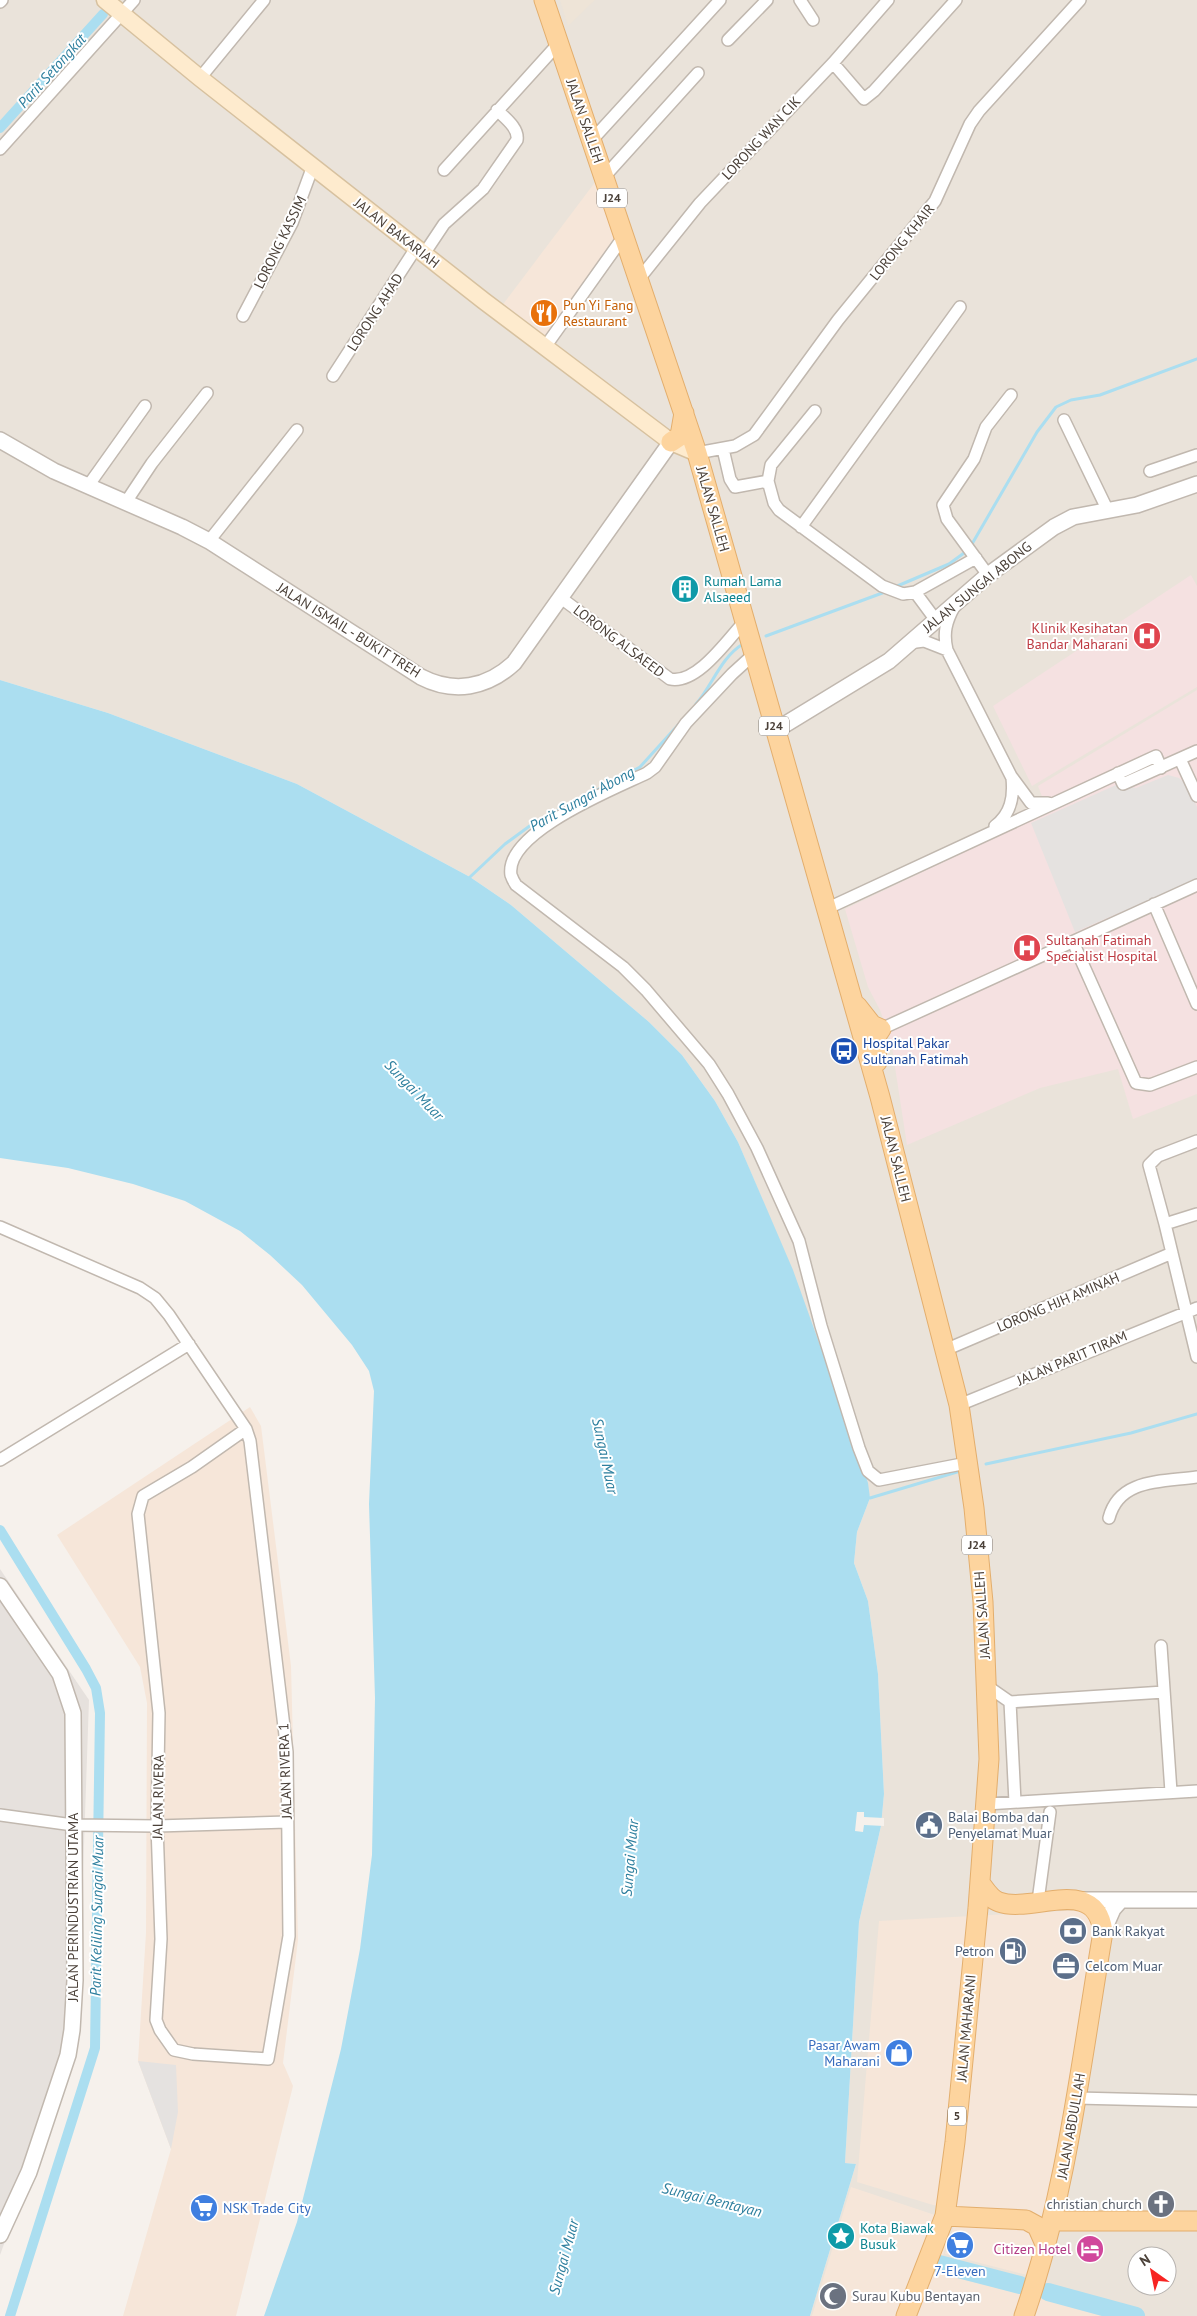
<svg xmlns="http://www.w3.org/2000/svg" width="1197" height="2316" font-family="'PT Sans',sans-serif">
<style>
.residential{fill:#eae3da;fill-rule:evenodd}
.commercial{fill:#f6e6d9}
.industrial{fill:#e6e1dd}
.education{fill:#eee4d7}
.medical{fill:#f5e1e1}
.parking{fill:#e5e2e0}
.water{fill:#abdef0}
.pier{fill:#f6f1ec}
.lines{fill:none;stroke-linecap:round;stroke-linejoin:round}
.stream{stroke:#abdef0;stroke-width:3}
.canal{stroke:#abdef0;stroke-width:10}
.river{stroke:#abdef0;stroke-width:18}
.minor-casing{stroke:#c1b8af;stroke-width:14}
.tertiary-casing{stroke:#c1b8af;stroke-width:18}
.secondary-casing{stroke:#d7c19f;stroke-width:19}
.primary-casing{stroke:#e3ae6d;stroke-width:21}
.minor{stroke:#fff;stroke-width:11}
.tertiary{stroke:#fff;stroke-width:15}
.secondary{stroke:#feebce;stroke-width:16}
.primary{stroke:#fdd49e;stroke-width:19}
.labels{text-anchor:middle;stroke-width:4;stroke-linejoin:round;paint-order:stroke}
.shield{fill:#fff;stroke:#817a74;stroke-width:1}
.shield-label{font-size:12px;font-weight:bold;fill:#4b4139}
.street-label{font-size:14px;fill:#4b4139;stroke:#fff}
.food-label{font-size:14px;fill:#c56008;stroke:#fff;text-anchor:start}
.culture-label{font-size:14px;fill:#0d838f;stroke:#fff;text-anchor:start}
.health-label{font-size:14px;fill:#be3a42;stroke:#fff;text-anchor:end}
.transit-label{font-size:14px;fill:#164399;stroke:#fff;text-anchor:start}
.service-label{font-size:14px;fill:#4e5e75;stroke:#fff;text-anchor:start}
.shop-label{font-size:14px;fill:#366cbe;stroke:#fff;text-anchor:end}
.worship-label{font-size:14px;fill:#5b616d;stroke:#fff;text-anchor:end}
.hotel-label{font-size:14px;fill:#b23c85;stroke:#fff;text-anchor:end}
.water-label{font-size:15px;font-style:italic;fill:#2d7f9e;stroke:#fff}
</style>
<rect width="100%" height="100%" fill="#f6f1ec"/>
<path class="residential" d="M0,0h1197v2316h-387l46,-152 -11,-1 14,-241 22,-96 3,-32 -6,-120 -10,-73 -14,-38 3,-31 13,-34 -15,-55 -63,-173 -54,-128 -23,-41 -33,-46 -33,-33 -138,-117 -41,-28 -173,-93 -189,-71 -108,-33zM1137,2256h30v30h-30z"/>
<path class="commercial" d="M596,181l19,60 -70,98 -44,-32z
M250,1407l11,19 30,240 7,274 -15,123 10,23 -57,230h-113l48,-167 -33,-88 8,-128 1,-230 -7,-36 -83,-132z
M1083,1910l13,13 -31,202 -34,151 -86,-22 14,-45 -26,-4 -76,-23 22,-261z
M851,2187l102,34 -15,52 171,43h-297z"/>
<path class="industrial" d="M0,1569l89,131 -12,346 -77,209z"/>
<path class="education" d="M560,0h35l-27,26z"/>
<path class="medical" d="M1191,575l6,11v101l-165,99 -39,-80z
M1197,690v404l-64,25 -15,-50 -78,19 -133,57 -16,-104 -11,-31 -12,-23 -23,-78 203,-97 -10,-26z"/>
<path class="parking" d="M1168,775l11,3 8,7 10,22v72l-122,53 -44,-109 85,-38 20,3z
M138,2061l38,4 2,47 -7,37z"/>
<path class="water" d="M0,680l108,33 189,71 173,93 41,28 138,117 33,33 33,46 23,41 55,128 62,173 13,40 2,15 -13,34 -3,31 14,38 10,73 6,120 -3,32 -22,96 -14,241 11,1 -46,152h-546l33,-94 44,-173 19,-100 12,-94 3,-157 -6,-194 5,-113 -5,-20 -17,-26 -50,-60 -32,-30 -30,-24 -55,-30 -52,-17 -65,-16 -68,-10z"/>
<path class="pier" d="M857,1812h7v5l20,1v8l-20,-1 -1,7 -8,-1z"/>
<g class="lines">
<path class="stream" d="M972,544l65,-112 19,-25 15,-7 29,-5 97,-36
M895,587l54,-23 15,-11
M766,636l119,-44
M696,704c16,-18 25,-47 47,-60
M470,877l35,-33 26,-19 109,-58 39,-43
M986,1464l145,-31 66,-19
M870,1498l87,-26"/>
<path class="canal" d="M0,128l103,-114
M0,1530l86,139 10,19 4,25 -5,335 -85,268"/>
<path class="river" d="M939,2264l81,21
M1048,2292l88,24"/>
<defs>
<path id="minor" d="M800,0l13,20
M0,2l2,-2
M728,40l39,-40
M833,63l31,36 10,-8 82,-91
M200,78l64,-78
M592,140l128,-140
M0,149l134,-149
M444,170l115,-127
M604,177l94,-104
M424,254l20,-30 39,-35 34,-49c2,-12 -12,-22 -20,-30
M639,279l61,-76 133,-140 55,-63
M243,316l49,-93 21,-57
M545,347l79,-111
M333,376l83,-128
M815,411l-44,54 -3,16 6,22 5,7 103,76 21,8 12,-2 61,-34
M1064,420l44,91
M723,449l7,30 5,8 33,-6
M697,453l38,-7 19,-11 84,-115 97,-119 35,-77 9,-13 101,-111
M1150,471l47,-16
M88,486l57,-80
M126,502l26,-39 55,-70
M801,527l159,-220
M209,541l88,-111
M988,575l-41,-56 -4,-14 31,-46 12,-32 25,-32
M915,592l20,27
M561,598l109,81c27,6 58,-40 75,-58
M954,607c-8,15 -11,26 -7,43l64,126 20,27h17
M908,643l16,-2 23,9
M754,654l-22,20 -46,49 -31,44 -8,6c-31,15 -143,59 -136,102 1,3 3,7 5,10l107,82 23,23 63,74 19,30 29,54 42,93 22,85 38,122 9,23 11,9 88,-17
M1180,759l17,37
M1118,773l5,11 74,-33
M995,826c16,-12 19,-29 17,-48
M1154,904l43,100
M826,909l330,-153 5,12
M1073,942l63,141 14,2 47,-18
M881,1029l316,-144
M1197,1214l-32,10 32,133
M1165,1224l-16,-59 9,-9 39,-15
M0,1227l140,61 15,10 14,17 77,114 4,12 37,311 2,184 -21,123 -75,-5 -19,-4 -14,-20 -4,-10 5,-81 -4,-113 2,-113 -21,-199 5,-18 49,-29 54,-38
M945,1350l227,-97
M959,1405l238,-97
M0,1460l189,-116
M1109,1518c10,-40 54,-36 88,-41
M1161,1646l10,146
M987,1686l23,16 154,-10
M1010,1702l5,100
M986,1804l211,-13
M0,1815l73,10 84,1 130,-4
M1038,1901l12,-89
M1077,2098l120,3"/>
<path id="tertiary" d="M0,440l54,31 128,56 27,14 212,136c33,17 66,11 93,-14l157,-221
M776,730l113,-69 99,-86 66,-48 19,-10 64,-12 60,-21
M0,1586l60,88 13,39 2,267 -3,50 -4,25 -39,117 -29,63
M1080,1900h117
M1103,1932l10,-23 8,-9"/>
<path id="secondary" d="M105,0l95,78 284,223 187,141 26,11"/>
<path id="primary" d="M544,0l153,453 183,644 79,308 15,103 9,94 6,157 -11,149 -23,234 -10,74 -39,100
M671,442l9,-6 4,-23
M857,1006l15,19 9,4 -6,9 2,24
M980,1883c5,6 10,16 19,19 34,12 97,-28 104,30 -22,129 -36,260 -79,384
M945,2216l81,4 11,6 8,18
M1052,2221h145"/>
</defs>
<use href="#minor" class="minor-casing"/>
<use href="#tertiary" class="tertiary-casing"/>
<use href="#secondary" class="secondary-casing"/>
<use href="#primary" class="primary-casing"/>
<use href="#minor" class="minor"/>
<use href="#tertiary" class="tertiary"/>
<use href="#secondary" class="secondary"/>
<use href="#primary" class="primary"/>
</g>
<defs>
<symbol id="restaurant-disc" viewBox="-11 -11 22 22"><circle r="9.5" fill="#e8710a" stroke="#fff"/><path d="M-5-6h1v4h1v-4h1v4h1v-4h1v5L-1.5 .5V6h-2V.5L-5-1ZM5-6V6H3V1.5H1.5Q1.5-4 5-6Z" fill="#fff"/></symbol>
<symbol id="building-disc" viewBox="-11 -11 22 22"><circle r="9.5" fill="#0f9aa8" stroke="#fff"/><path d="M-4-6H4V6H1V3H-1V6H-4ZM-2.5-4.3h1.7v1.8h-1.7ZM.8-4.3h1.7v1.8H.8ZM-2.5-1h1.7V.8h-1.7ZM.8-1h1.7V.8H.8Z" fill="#fff"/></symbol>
<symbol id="hospital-disc" viewBox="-11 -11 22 22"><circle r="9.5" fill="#e0444e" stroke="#fff"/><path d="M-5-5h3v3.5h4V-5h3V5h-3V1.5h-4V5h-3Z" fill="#fff"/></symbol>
<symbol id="bus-disc" viewBox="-11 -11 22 22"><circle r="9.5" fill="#1a4fb4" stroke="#fff"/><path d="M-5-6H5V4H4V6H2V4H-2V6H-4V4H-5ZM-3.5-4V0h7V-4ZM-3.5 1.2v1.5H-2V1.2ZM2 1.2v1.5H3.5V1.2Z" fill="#fff"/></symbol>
<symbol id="civic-disc" viewBox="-11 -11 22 22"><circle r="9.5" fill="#5c6f8a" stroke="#fff"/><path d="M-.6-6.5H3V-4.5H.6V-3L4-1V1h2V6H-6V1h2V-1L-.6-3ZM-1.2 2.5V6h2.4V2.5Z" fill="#fff"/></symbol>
<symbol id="bank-disc" viewBox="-11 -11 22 22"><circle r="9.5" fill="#5c6f8a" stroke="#fff"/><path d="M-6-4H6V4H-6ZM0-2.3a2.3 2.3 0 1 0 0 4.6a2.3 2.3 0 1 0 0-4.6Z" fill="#fff"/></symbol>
<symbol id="fuel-disc" viewBox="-11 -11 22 22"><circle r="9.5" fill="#5c6f8a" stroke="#fff"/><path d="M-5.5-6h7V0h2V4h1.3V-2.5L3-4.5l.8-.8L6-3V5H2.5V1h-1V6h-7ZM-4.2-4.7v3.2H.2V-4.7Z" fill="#fff"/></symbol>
<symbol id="office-disc" viewBox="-11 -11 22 22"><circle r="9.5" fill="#5c6f8a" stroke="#fff"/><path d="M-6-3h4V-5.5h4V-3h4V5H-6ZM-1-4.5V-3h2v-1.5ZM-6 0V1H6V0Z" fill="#fff"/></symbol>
<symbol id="shop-disc" viewBox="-11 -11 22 22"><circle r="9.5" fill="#3f7fe0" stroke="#fff"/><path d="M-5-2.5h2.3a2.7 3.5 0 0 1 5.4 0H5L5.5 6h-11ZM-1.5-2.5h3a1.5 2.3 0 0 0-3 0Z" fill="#fff"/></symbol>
<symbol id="church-disc" viewBox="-11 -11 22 22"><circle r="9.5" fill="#6b7280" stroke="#fff"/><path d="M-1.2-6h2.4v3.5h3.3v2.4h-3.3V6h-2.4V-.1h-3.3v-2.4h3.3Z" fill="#fff"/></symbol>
<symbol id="supermarket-disc" viewBox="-11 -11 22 22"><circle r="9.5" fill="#3f7fe0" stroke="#fff"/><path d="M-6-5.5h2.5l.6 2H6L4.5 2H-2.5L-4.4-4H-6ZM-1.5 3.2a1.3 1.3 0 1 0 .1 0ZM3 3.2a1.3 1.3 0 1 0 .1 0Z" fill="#fff"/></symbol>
<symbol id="sight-disc" viewBox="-11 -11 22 22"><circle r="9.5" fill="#0f9aa8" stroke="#fff"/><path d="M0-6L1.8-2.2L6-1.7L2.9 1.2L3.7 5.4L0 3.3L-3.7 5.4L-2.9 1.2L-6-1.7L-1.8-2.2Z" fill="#fff"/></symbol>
<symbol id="hotel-disc" viewBox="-11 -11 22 22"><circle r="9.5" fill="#d1479c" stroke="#fff"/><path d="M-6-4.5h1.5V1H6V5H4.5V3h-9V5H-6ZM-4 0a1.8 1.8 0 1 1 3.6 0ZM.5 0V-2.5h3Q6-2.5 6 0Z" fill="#fff"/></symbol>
<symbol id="mosque-disc" viewBox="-11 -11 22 22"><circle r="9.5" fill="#6b7280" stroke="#fff"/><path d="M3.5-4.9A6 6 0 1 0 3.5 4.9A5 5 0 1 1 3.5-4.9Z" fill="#fff"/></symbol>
</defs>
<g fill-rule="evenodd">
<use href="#restaurant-disc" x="528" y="297" width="32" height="32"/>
<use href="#building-disc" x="669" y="573" width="32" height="32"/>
<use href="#hospital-disc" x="1131" y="620" width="32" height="32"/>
<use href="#hospital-disc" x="1011" y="932" width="32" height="32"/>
<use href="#bus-disc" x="828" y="1035" width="32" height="32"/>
<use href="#civic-disc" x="913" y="1809" width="32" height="32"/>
<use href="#bank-disc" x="1057" y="1915" width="32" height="32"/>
<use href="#fuel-disc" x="997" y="1935" width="32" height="32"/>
<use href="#office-disc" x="1050" y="1950" width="32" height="32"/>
<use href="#shop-disc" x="883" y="2037" width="32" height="32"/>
<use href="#church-disc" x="1145" y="2188" width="32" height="32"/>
<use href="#supermarket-disc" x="188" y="2192" width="32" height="32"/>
<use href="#sight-disc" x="825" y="2220" width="32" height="32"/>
<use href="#supermarket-disc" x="944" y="2229" width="32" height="32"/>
<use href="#hotel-disc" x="1074" y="2233" width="32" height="32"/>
<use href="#mosque-disc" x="817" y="2280" width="32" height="32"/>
</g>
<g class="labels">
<g class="shield">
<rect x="597" y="188.5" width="30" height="19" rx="4"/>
<rect x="759" y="716.5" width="30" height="19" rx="4"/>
<rect x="962" y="1535.5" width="30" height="19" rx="4"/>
<rect x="948" y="2106.5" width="18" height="19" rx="4"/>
</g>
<g class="shield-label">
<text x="612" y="202">J24</text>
<text x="774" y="730">J24</text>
<text x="977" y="1549">J24</text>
<text x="957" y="2120">5</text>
</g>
<g class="street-label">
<text transform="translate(585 121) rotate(71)" y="5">JALAN SALLEH</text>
<text transform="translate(761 138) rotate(-47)" y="5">LORONG WAN CIK</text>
<text transform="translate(397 233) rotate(38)" y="5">JALAN BAKARIAH</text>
<text transform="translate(280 242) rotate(-64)" y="5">LORONG KASSIM</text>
<text transform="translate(902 242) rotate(-51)" y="5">LORONG KHAIR</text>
<text transform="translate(375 312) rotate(-57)" y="5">LORONG AHAD</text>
<text transform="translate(713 509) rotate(74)" y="5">JALAN SALLEH</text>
<text transform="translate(977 587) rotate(-39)" y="5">JALAN SUNGAI ABONG</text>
<text transform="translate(349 630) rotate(32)" y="5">JALAN ISMAIL - BUKIT TREH</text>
<text transform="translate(619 641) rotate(37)" y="5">LORONG ALSAEED</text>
<text transform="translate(896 1159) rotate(76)" y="5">JALAN SALLEH</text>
<text transform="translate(1058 1302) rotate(-23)" y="5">LORONG HJH AMINAH</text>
<text transform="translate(1072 1358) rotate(-23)" y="5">JALAN PARIT TIRAM</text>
<text transform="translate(982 1615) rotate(-94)" y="5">JALAN SALLEH</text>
<text transform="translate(285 1771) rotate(-92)" y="5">JALAN RIVERA 1</text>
<text transform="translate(158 1797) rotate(-89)" y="5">JALAN RIVERA</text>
<text transform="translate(73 1907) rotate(-90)" y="5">JALAN PERINDUSTRIAN UTAMA</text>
<text transform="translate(966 2028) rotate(-85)" y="5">JALAN MAHARANI</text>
<text transform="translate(1071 2126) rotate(-80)" y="5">JALAN ABDULLAH</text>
</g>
<g class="food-label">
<text x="563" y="310">Pun Yi Fang<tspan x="563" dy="16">Restaurant</tspan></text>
</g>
<g class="culture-label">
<text x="704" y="586">Rumah Lama<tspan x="704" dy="16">Alsaeed</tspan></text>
<text x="860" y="2233">Kota Biawak<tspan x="860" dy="16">Busuk</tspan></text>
</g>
<g class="health-label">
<text x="1128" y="633">Klinik Kesihatan<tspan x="1128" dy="16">Bandar Maharani</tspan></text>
<text x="1046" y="945" text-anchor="start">Sultanah Fatimah<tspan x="1046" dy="16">Specialist Hospital</tspan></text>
</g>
<g class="transit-label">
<text x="863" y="1048">Hospital Pakar<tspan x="863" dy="16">Sultanah Fatimah</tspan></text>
</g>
<g class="service-label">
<text x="948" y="1822">Balai Bomba dan<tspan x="948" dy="16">Penyelamat Muar</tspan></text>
<text x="1092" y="1936">Bank Rakyat</text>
<text x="994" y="1956" text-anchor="end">Petron</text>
<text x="1085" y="1971">Celcom Muar</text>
</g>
<g class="shop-label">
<text x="880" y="2050">Pasar Awam<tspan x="880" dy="16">Maharani</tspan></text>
<text x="223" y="2213" text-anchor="start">NSK Trade City</text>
<text x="960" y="2276" text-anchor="middle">7-Eleven</text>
</g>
<g class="worship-label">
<text x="1142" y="2209">christian church</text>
<text x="852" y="2301" text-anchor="start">Surau Kubu Bentayan</text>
</g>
<g class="hotel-label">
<text x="1071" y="2254">Citizen Hotel</text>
</g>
<g class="water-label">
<text transform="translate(52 71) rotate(-48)" y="5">Parit Setongkat</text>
<text transform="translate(582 799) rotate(-29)" y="5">Parit Sungai Abong</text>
<text transform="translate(414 1090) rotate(46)" y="5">Sungai Muar</text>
<text transform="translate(605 1456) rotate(78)" y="5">Sungai Muar</text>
<text transform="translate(630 1858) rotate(-85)" y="5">Sungai Muar</text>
<text transform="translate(97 1916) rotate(-89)" y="5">Parit Keliling Sungai Muar</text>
<text transform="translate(712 2200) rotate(14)" y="5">Sungai Bentayan</text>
<text transform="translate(564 2257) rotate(-75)" y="5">Sungai Muar</text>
</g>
</g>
<g transform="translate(1152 2271) rotate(327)"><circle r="24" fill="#ffffff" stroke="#b7b3b0"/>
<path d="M0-4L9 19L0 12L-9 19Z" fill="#f72422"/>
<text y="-8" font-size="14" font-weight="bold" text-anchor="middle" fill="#4b4139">N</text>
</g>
</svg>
